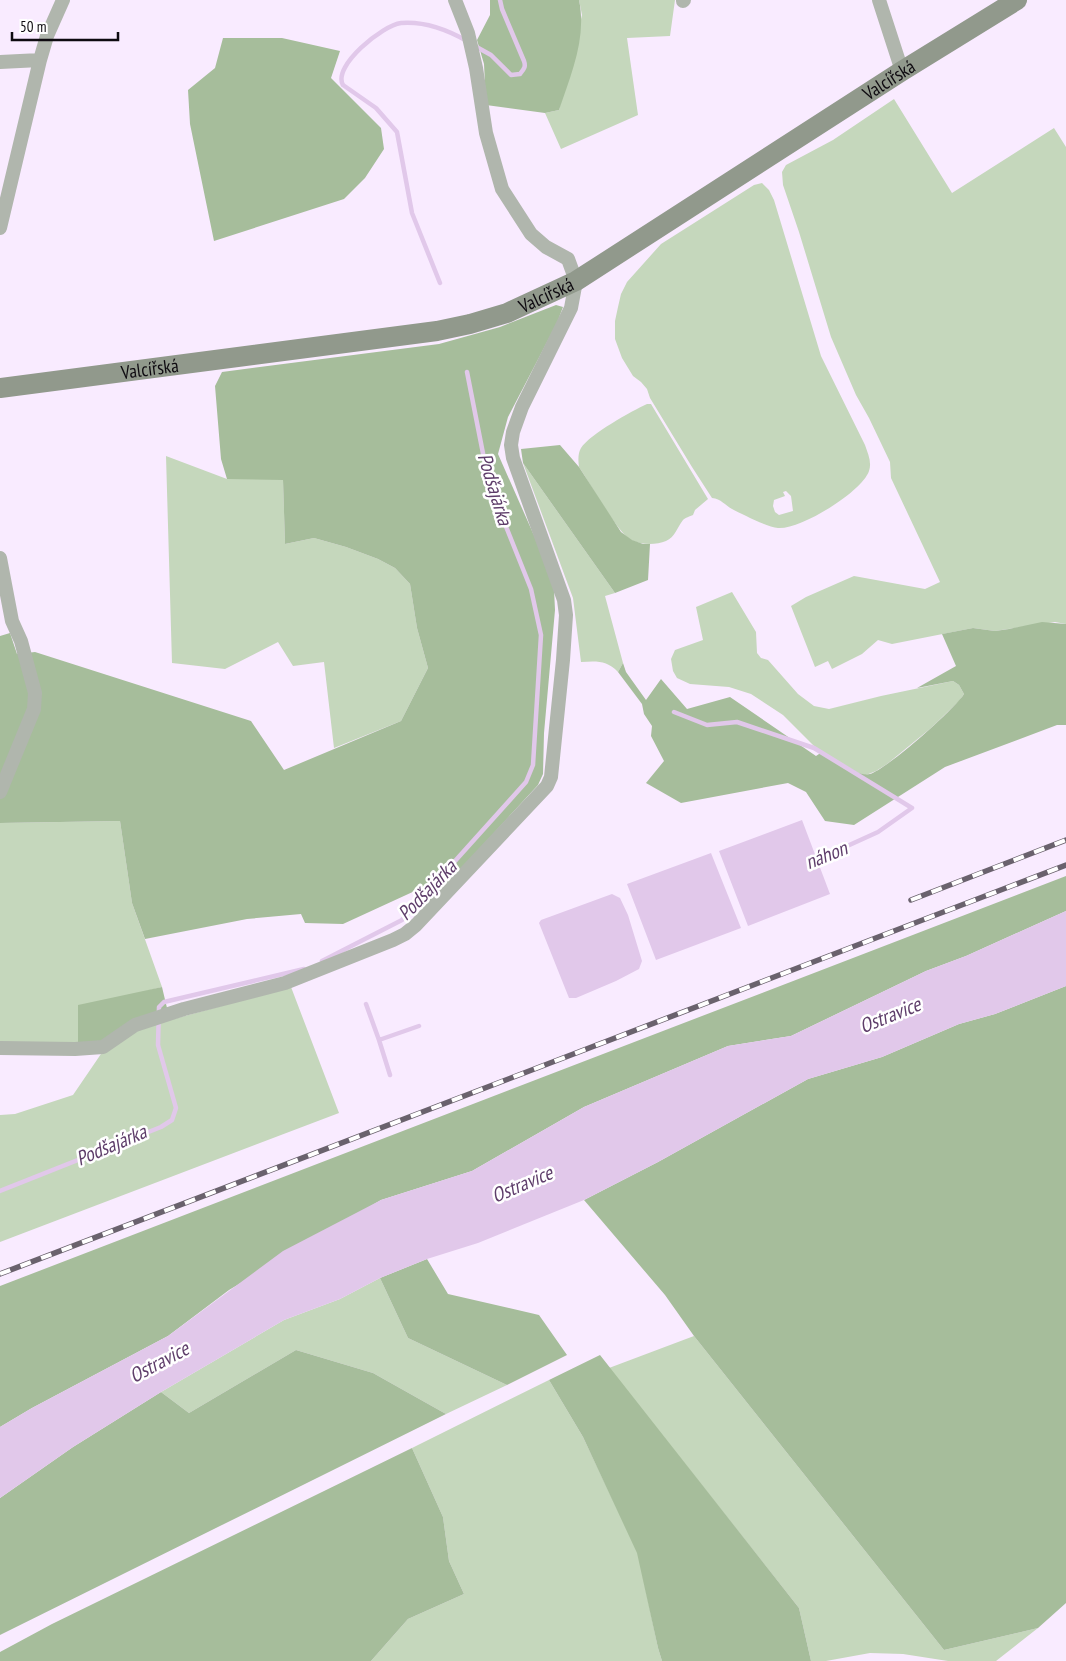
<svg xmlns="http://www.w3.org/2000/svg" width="1066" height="1661" font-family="'PT Sans Narrow',sans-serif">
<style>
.green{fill:#c5d7bc;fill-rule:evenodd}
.forest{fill:#a6bd9b}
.water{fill:#e1c8ea}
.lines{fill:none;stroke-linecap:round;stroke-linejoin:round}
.stream{stroke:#e1c8ea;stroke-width:4.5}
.minor{stroke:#b0b6ad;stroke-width:14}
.secondary{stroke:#91998c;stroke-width:20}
.rail-casing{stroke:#6a626d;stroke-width:5.5}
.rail{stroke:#fff;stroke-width:4;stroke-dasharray:11;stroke-linecap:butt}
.labels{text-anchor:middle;stroke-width:5;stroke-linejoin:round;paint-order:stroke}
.street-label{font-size:19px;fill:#0e0a10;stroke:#fff}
.water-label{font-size:20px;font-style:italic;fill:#5e3d6a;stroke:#fff}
</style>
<rect width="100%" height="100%" fill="#f9ebff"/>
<path class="green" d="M579,0h96l-5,36 -43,2 11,77 -77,34 -16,-36 14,-3 23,-95z
M894,99l58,94 102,-65 12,19v477l-11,-2 -60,9 -22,-3 -81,16 -14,-4 -16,14 -30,15 -4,-8 -13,6 -24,-61 15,-9 48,-21 71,13 15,-7 -49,-104 -1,-16 -21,-44 -13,-23 -25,-58 -32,-105 -16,-47 -1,-13 4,-7 47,-25z
M762,183l7,7 5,10 47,156 44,89c3,9 7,17 4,26 -7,21 -69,59 -91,57 -11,-1 -36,-14 -46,-19 -7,-4 -11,-10 -20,-11l-20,-31 -42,-69 -3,-9 -6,-7 -8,-6 -11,-18 -7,-19v-18l3,-14 3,-13 6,-12 34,-38 93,-59zM786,491l5,5 2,15 -14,4 -4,-3 -2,-6 1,-6 11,-4 -2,-4z
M647,404h4l57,95 -13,11 -2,5c-3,1 -8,3 -10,5 -6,8 -8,17 -17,21 -10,4 -25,4 -35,-1 -15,-9 -41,-57 -52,-73 -1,-7 -1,-14 2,-19 9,-14 51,-37 66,-44z
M166,456l61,23h56l2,65 29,-6 32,9 32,12 17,9 15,16 7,44 11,40 -27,53 -67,27 -10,-86 -31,4 -15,-24 -53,27 -53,-6z
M523,463l92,130 -10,3 18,67 -5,9c-11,-12 -22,-11 -37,-10l-8,-64z
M732,592l24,40 1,21 4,5 7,2 30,34 16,12 15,3 52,-13 72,-15 6,4 5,9 -5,7 -28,27 -44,36 -11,7 -10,4 -7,-2 -40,-22 -36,-36 -32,-21 -22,-7 -39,-3 -13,-6 -4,-7 -2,-12 4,-9 28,-10 -7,-33z
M120,821l12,82 30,84 -31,8 -53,50 -78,-1v-221z
M291,987l48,126 -339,129v-127l15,-1 58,-19 30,-44 34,-22z
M380,1278l28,60 99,47 -61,29 -73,-41 -77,-23 -107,63 -28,-21 123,-72 56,-21z
M694,1336l250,314 94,-22 -42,33h-48l-45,-7 -33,-1 -44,8h-15l-12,-53 -190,-240z
M549,1380l34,57 55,116 20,95 4,13h-291l37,-42 56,-25 -15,-33 -6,-44 -31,-69z"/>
<path class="forest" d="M490,0h89c8,38 -8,74 -20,110l-14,3 -59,-8 -2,-41 -7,-24 13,-25z
M223,38h59l58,13 -9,27 50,50 3,21 -19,29 -21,21 -130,42 -24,-117 -2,-34 27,-22z
M556,305l7,2 -6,16 -49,94 -10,37 46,104 10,31 1,21 -11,123 -1,41 -5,11 -116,126 8,-27 -87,40 -38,-1 -4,-9 -54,5 -102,20 -13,-36 -12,-82 -120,2v-187l10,-3 7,21 18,-2 216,69 33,49 117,-49 27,-53 -11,-40 -7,-44 -15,-16 -17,-9 -32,-12 -32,-9 -29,6 -2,-64 -56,-1 -6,-20 -6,-73 7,-14 217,-28 61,-17z
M560,445l19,22 42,65 11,8 11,4h7l-2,36 -33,13 -92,-130 -2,-14z
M1042,622l24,2v101h-9l-112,42 -91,58 -29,-4 -19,-29 -18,-9 -107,20 -35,-20 18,-22 -13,-25 1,-10 -8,-12 -2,-10 -24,-32 5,-9 3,9 20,28 15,-21 26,30 43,-12 86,59 6,-4 37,21c4,1 7,2 11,1 17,-5 84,-64 94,-80l-5,-9 -6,-4 -36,7 39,-22 -14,-32 31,-6 22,3 14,-2z
M1066,876v35l-100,45 -40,15 -135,65 -63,10 -144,61 -112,64 -91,29 -152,90 -61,46 -136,72 -32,19v-141z
M1066,986v617l-28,25 -94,22 -250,-314 -29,-41 -81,-95 74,-38 150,-83 74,-22 77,-33 36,-10z
M162,987l5,21 -67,35 -22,2v-40z
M427,1259l21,35 91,21 28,40 -60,30 -99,-47 -28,-60z
M296,1350l77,23 73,41 -446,221v-137l73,-51 88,-55 28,21z
M600,1355l199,253 12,53h-149l-4,-13 -21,-95 -54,-116 -34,-57z
M412,1448l31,69 6,44 15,33 -56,25 -37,42h-371v-9l52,-28z"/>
<path class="water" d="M802,820l28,74 -82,32 -29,-75z
M711,853l30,75 -85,32 -29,-76z
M612,894l8,4 8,17 14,46 -3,8 -23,12 -40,17h-7l-30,-75 2,-3z
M1066,911v75l-71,28 -36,10 -77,33 -74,22 -150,83 -74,38 -106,43 -51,16 -47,19 -40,21 -56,21 -123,72 -88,55 -73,51v-71l32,-19 136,-72 115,-85 98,-51 91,-29 112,-64 144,-61 63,-10 135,-65 40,-15z"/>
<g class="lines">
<path class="stream" d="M473,45l18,10 20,20 9,-1c4,-5 6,-7 4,-13l-22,-52 -2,-9
M440,283l-28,-70 -15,-81 -21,-24 -33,-23c-11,-19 40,-60 58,-62 24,-2 45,6 66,18
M674,712l33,13 30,-3 77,26 98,60 -34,24 -66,30
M322,961l80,-41 124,-138 7,-17 8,-130 -10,-46 -42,-105 -22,-112
M366,1004l13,36
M390,1075l-11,-35 40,-14
M0,1191l161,-64 11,-7 4,-12 -18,-63 1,-38 5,-5 140,-33"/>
<path class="minor" d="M879,0l23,71
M683,1l1,-1
M0,62l40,-2
M0,228l40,-168 7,-24 16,-36
M0,558l12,63 9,20 14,52 -1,16 -34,83
M0,1048l75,1 28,-2 32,-22 49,-16 101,-26 108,-43 12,-6 11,-9 131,-139 4,-9 12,-117 3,-45 -2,-15 -51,-142 -2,-13 2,-13 9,-25 49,-99 5,-27 -8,-22 -22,-12 -15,-13 -29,-45 -16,-56 -10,-65 -8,-35 -13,-33"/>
<path class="secondary" id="s1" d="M0,388l437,-57 33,-7 37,-11 69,-32 326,-210 115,-71"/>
<defs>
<path id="rail" d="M911,900l155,-60
M0,1274l1066,-409"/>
</defs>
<use href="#rail" class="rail-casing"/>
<use href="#rail" class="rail"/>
</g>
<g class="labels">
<g class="street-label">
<text dy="7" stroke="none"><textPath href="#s1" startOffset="961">Valcířská</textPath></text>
<text dy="7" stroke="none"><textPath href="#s1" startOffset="556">Valcířská</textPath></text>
<text dy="7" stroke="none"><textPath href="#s1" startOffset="151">Valcířská</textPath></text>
</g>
<g class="water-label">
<text transform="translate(495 489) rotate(73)" y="7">Podšajárka</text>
<text transform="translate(826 855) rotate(-22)" y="7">náhon</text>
<text transform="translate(427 890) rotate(-46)" y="7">Podšajárka</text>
<text transform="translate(890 1015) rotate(-22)" y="7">Ostravice</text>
<text transform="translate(111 1145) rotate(-23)" y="7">Podšajárka</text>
<text transform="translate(522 1184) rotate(-23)" y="7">Ostravice</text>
<text transform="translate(159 1362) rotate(-28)" y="7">Ostravice</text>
</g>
</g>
<path d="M12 32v8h106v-8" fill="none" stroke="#0e0a10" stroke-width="2.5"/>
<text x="20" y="32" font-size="15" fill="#0e0a10" stroke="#ffffff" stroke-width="4" paint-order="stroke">50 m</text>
</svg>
